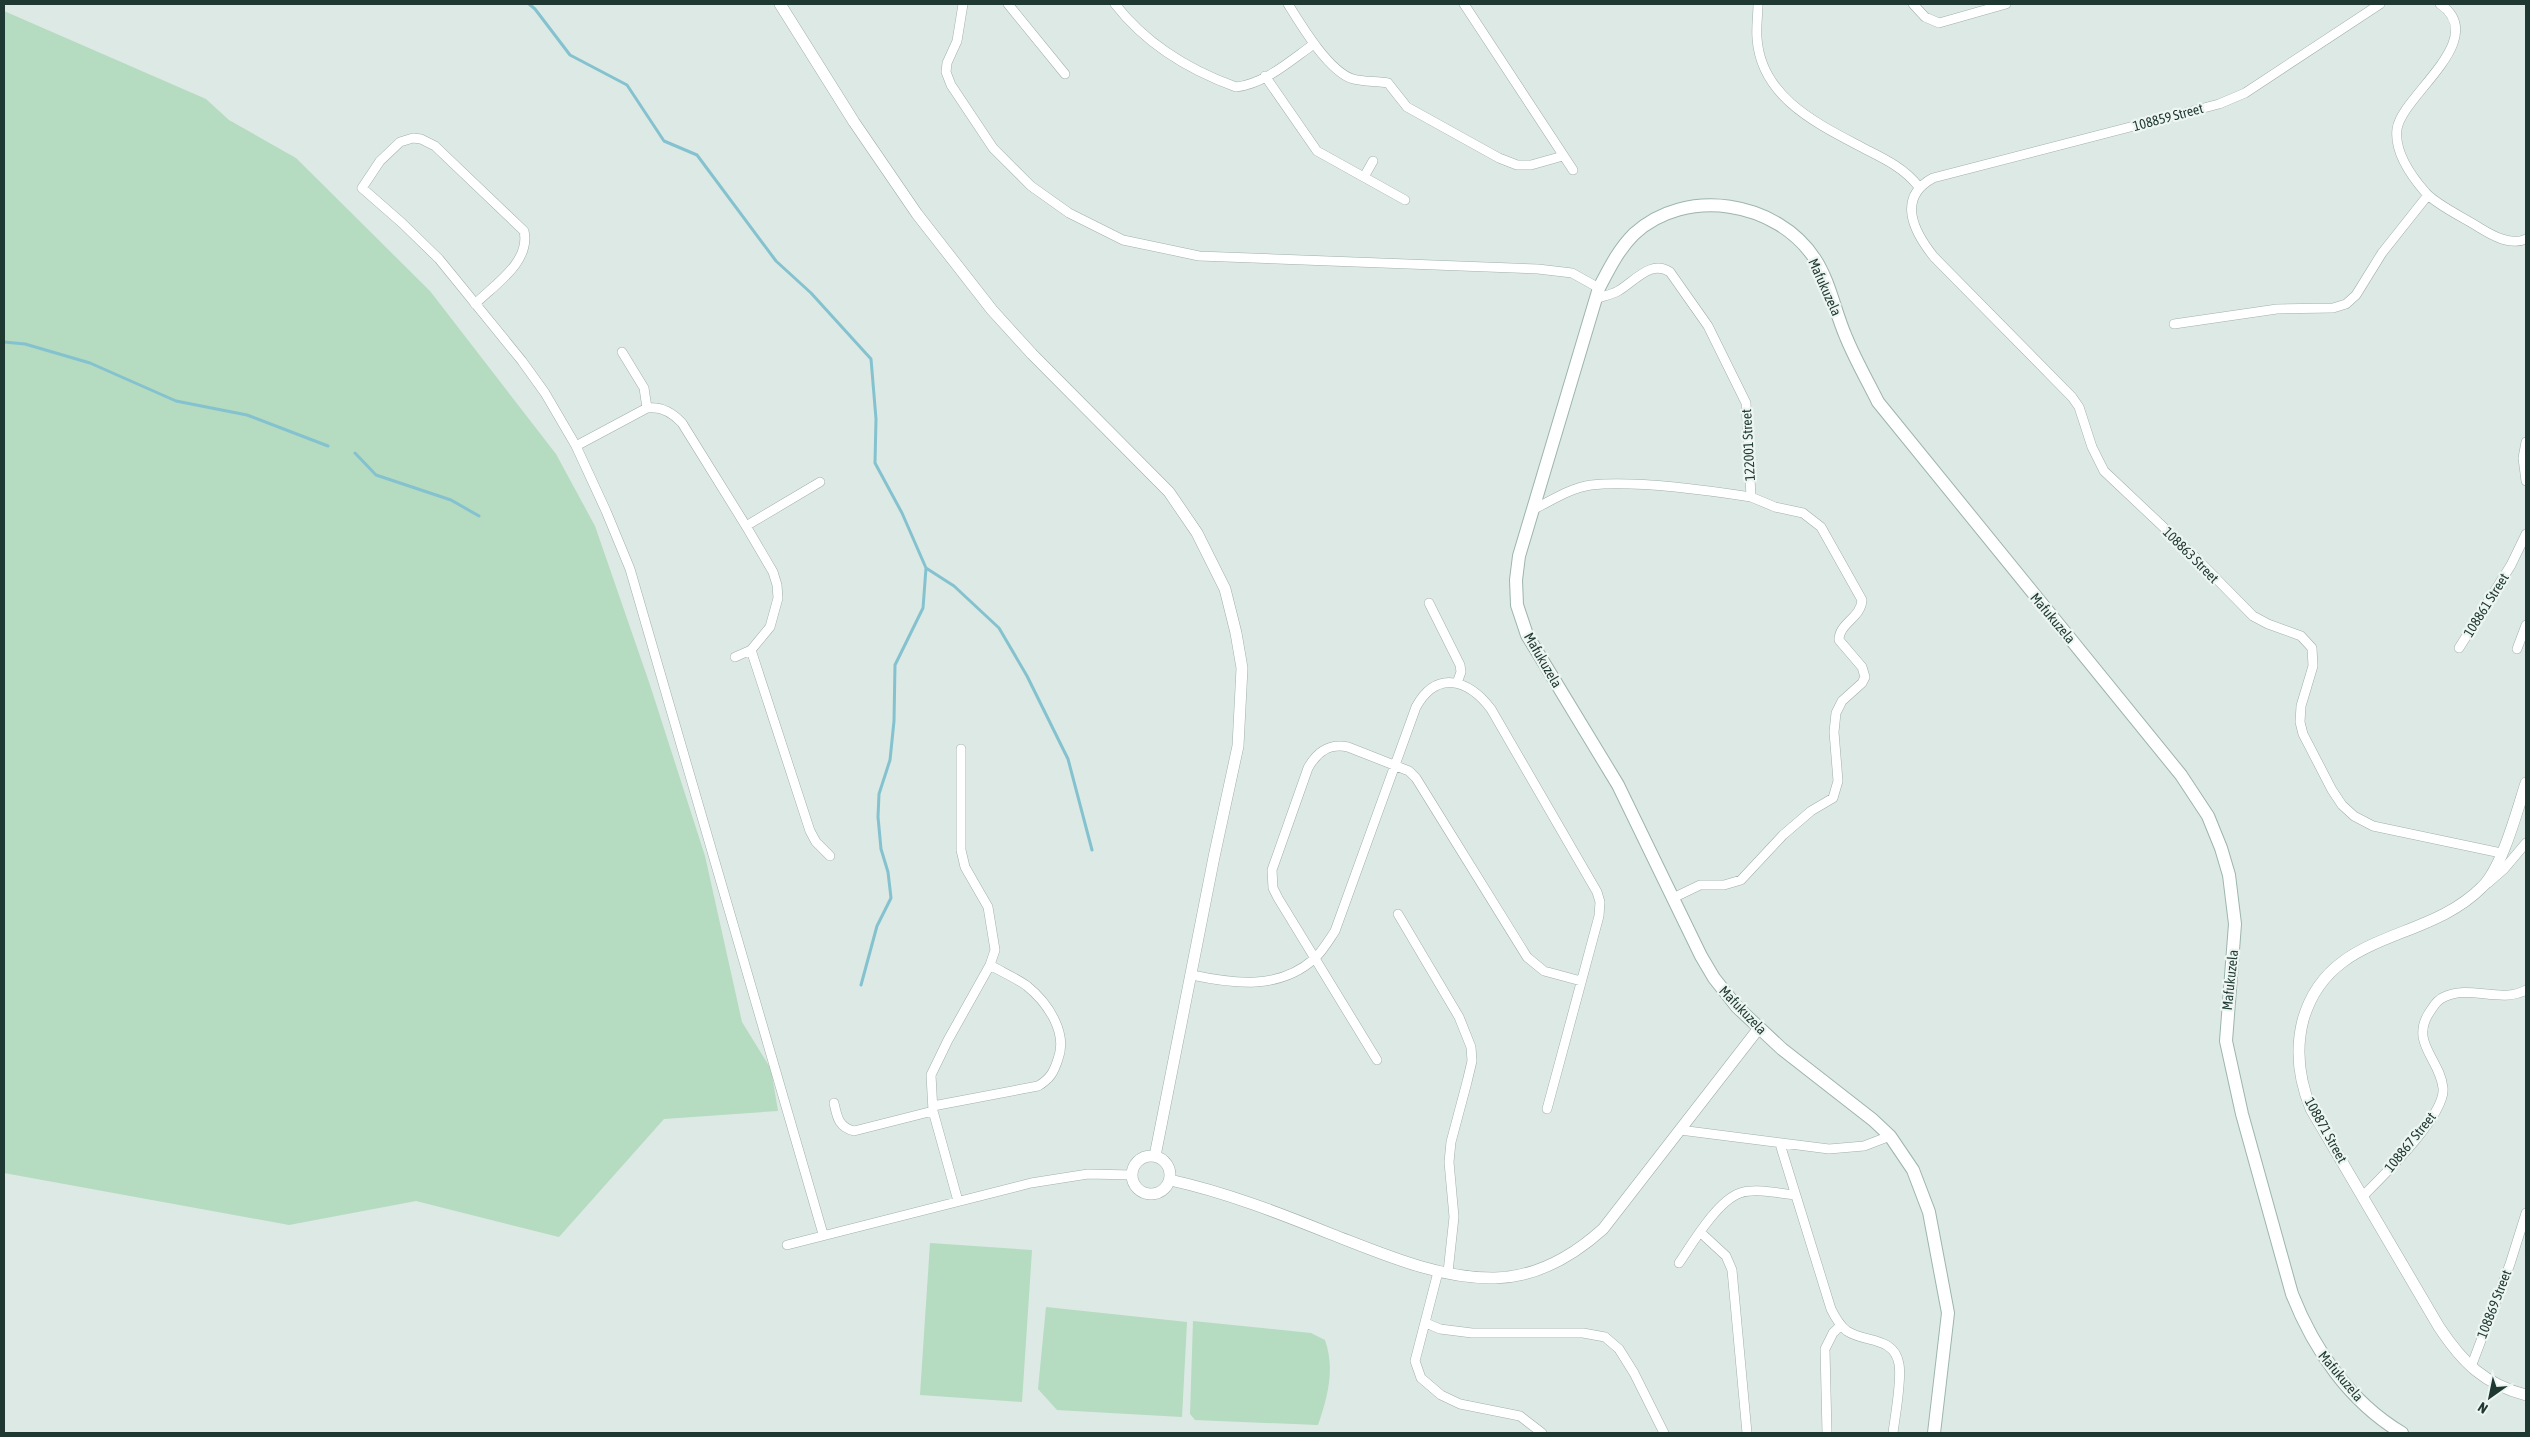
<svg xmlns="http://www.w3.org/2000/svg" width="2530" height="1437" font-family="'Asap Condensed',sans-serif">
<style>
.green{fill:#b5dbc0}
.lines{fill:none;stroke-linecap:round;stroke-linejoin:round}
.stream{stroke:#84c2cf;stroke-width:3}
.minor-casing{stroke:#a0b0ab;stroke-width:10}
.tertiary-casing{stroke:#a0b0ab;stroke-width:12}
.secondary-casing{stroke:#9cb5ac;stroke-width:14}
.minor{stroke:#fff;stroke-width:9}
.tertiary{stroke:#fff;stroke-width:11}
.secondary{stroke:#fff;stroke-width:12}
.labels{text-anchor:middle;stroke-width:4.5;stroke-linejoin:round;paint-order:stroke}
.street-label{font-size:14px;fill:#1f3832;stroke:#edf6f2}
</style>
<rect width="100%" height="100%" fill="#dde9e4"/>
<path class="green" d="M4,11l202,88 23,21 67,38 134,133 126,163 39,72 55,159 55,171 37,166 29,47 7,42 -114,8 -105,118 -143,-36 -127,24 -285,-52z
M930,1243l102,7 -10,152 -102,-7z
M1046,1307l141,15 -5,95 -125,-7 -19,-21z
M1193,1321l118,12 14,7c10,28 3,57 -7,85l-123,-5 -5,-6z"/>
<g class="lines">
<path class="stream" d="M529,4l6,5 35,46 57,30 37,56 33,14 79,106 35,32 60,66 5,60 -1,44 27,50 24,55 28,18 45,42 28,48 41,83 24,91
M4,342l21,2 65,19 86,38 71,14 81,31
M355,453l21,22 75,25 28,16
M861,985l16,-59 14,-28 -3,-26 -7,-23 -3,-32 1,-23 11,-34 4,-39 1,-56 28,-57 3,-40"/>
<defs>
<path id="minor" d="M963,4l-6,37 -10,22 -1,9 5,13 42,63 38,38 38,27 54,27 76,16 339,13 34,4 27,15
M1008,4l57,70
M1115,4c31,40 74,66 121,83 29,-3 55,-27 78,-43
M1288,4c13,21 41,68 65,75 11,3 24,2 35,4l19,24 92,51 18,7h14l32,-9
M1464,4l109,166
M1758,4c0,11 -2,23 -1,34 4,61 63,87 110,112 20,10 38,19 52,37
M1913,4l12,13 14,6 67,-19
M2380,4l-135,89 -26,11 -286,74c-37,20 -19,54 1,79l138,140 7,10 13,40 12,24 89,84 60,61 15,8 33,12 11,12 1,18 -12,40 -1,16 3,12 29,56 10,15 12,11 19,10 128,27
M2440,4c51,35 -38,91 -43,125 -3,23 15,48 29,64 12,13 39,25 54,35 13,8 31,18 46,11
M1265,76l52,75 88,49
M1364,177l9,-16
M475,304c19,-19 56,-42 49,-73l-89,-85 -14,-7 -8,-1 -13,4 -20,19 -18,27 40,35 37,36 83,102 23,32 31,53 30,65 24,58 193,665
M2174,324l103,-15 56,-1 13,-4 10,-9 26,-42 46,-58
M622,352l22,36 3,20
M2526,442l-3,16 3,23
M576,446l71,-38c14,-2 26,5 35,15l64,103 27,46 4,13 1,13 -8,29 -19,23 -16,7
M1532,510c19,-9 38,-22 59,-25 45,-5 115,5 160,12l-5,-94 -38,-77 -38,-54c-19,-13 -36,10 -52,19 -7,4 -15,5 -23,8
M746,526l74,-44
M1429,603l31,62 1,7 -4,11
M2459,648l52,-83 15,-31
M2517,649l9,-24
M751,650l59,181 6,11 14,14
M2488,883l16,-14 22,-26
M1673,898l27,-13h24l17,-5 42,-45 28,-24 22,-13 5,-17 -4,-49 2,-19 6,-12 20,-18 3,-6 -3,-10 -23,-27c0,-17 22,-22 23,-40l-41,-73 -18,-14 -28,-6 -24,-10
M1398,914l61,103 12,30 1,14 -5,21 -16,60 -2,20 5,55 -6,55
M1192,975c42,9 87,15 122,-16 8,-7 15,-19 21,-28l81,-224c21,-38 53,-27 75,2l106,183 3,10 -1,14 -52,193
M1377,1060l-99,-162 -5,-10 -1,-18 36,-102c9,-16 21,-25 40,-21l61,24 7,7 111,179 17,14 37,10
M834,1103c3,13 4,24 20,28l79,-20
M933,1106l105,-20c12,-7 16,-14 20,-27 10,-26 -10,-56 -31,-73 -11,-8 -25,-14 -37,-21
M1680,1130l149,19 35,-3 26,-10
M1780,1144l51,165c4,8 9,17 16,22 18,12 47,5 52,33 3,16 -4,52 -6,69
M2363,1196c20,-20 83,-81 80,-108 -3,-30 -35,-46 -12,-78 3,-5 8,-11 13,-13 25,-13 57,7 82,-7
M958,1201l-25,-90 -2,-36 17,-35 42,-75 5,-15 -7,-43 -23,-40 -4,-17v-101
M1700,1232l26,24 6,14 15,163
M787,1245l244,-62 57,-9 44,1
M1679,1263c13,-19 38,-62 61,-70 16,-5 38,0 54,2
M1438,1272l-23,89 6,17 20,17 19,9 60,12 22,17
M1426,1323l14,6 32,4h111l22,4 14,12 15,24 30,60
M2471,1367l39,-103 16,-51
M1827,1433l-2,-84 8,-16 8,-8"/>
<path id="tertiary" d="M780,4l74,118 63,92 75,96 40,44 137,138 28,41 28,56 11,44 6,35 -4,78 -24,111 -59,299
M2526,783c-9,28 -24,85 -44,104 -56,57 -153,42 -179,133 -8,31 -4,60 8,89l128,218c24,36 45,57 87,68
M1132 1175a19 19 0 1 1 38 0a19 19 0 1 1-38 0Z
M1170,1180c55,12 109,33 161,54 52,20 108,45 164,44 42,-1 78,-22 108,-49l156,-201"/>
<path id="secondary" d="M1934,1433l14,-120 -19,-101 -16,-42 -23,-34 -17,-16 -91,-71 -45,-42 -23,-29 -13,-22 -83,-171 -91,-150 -10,-30 -1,-25 3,-24 80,-268c10,-19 19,-38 35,-54 52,-48 143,-33 181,25 15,23 20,53 31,78 9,22 21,43 32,65l303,373 27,41 13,32 8,27 6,49 -9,117 16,73 50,180c22,56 58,108 110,139"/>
</defs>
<use href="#minor" class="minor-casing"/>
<use href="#tertiary" class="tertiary-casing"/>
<use href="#secondary" class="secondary-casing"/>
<use href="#minor" class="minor"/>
<use href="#tertiary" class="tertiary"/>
<use href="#secondary" class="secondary"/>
</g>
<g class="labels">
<g class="street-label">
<text transform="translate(2168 117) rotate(-15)" y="5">108859 Street</text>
<text transform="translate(1825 287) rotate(66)" y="5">Mafukuzela</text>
<text transform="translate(1748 445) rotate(-93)" y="5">122001 Street</text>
<text transform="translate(2191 555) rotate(45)" y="5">108863 Street</text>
<text transform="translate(2486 605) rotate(-58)" y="5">108861 Street</text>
<text transform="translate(2053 618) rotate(50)" y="5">Mafukuzela</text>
<text transform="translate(1543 660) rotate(60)" y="5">Mafukuzela</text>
<text transform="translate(2230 980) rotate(-84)" y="5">Mafukuzela</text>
<text transform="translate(1743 1010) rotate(46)" y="5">Mafukuzela</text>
<text transform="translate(2326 1130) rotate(61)" y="5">108871 Street</text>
<text transform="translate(2410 1142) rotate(-51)" y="5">108867 Street</text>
<text transform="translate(2494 1304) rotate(-69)" y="5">108869 Street</text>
<text transform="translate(2341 1376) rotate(50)" y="5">Mafukuzela</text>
</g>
</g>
<rect width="2530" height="1437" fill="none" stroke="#1f3832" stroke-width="10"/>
<g transform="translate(2490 1397) rotate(213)" stroke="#edf6f2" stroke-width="4" paint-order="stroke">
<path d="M0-4L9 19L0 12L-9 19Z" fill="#1f3832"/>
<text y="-8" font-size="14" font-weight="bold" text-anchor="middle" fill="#1f3832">N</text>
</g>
</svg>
